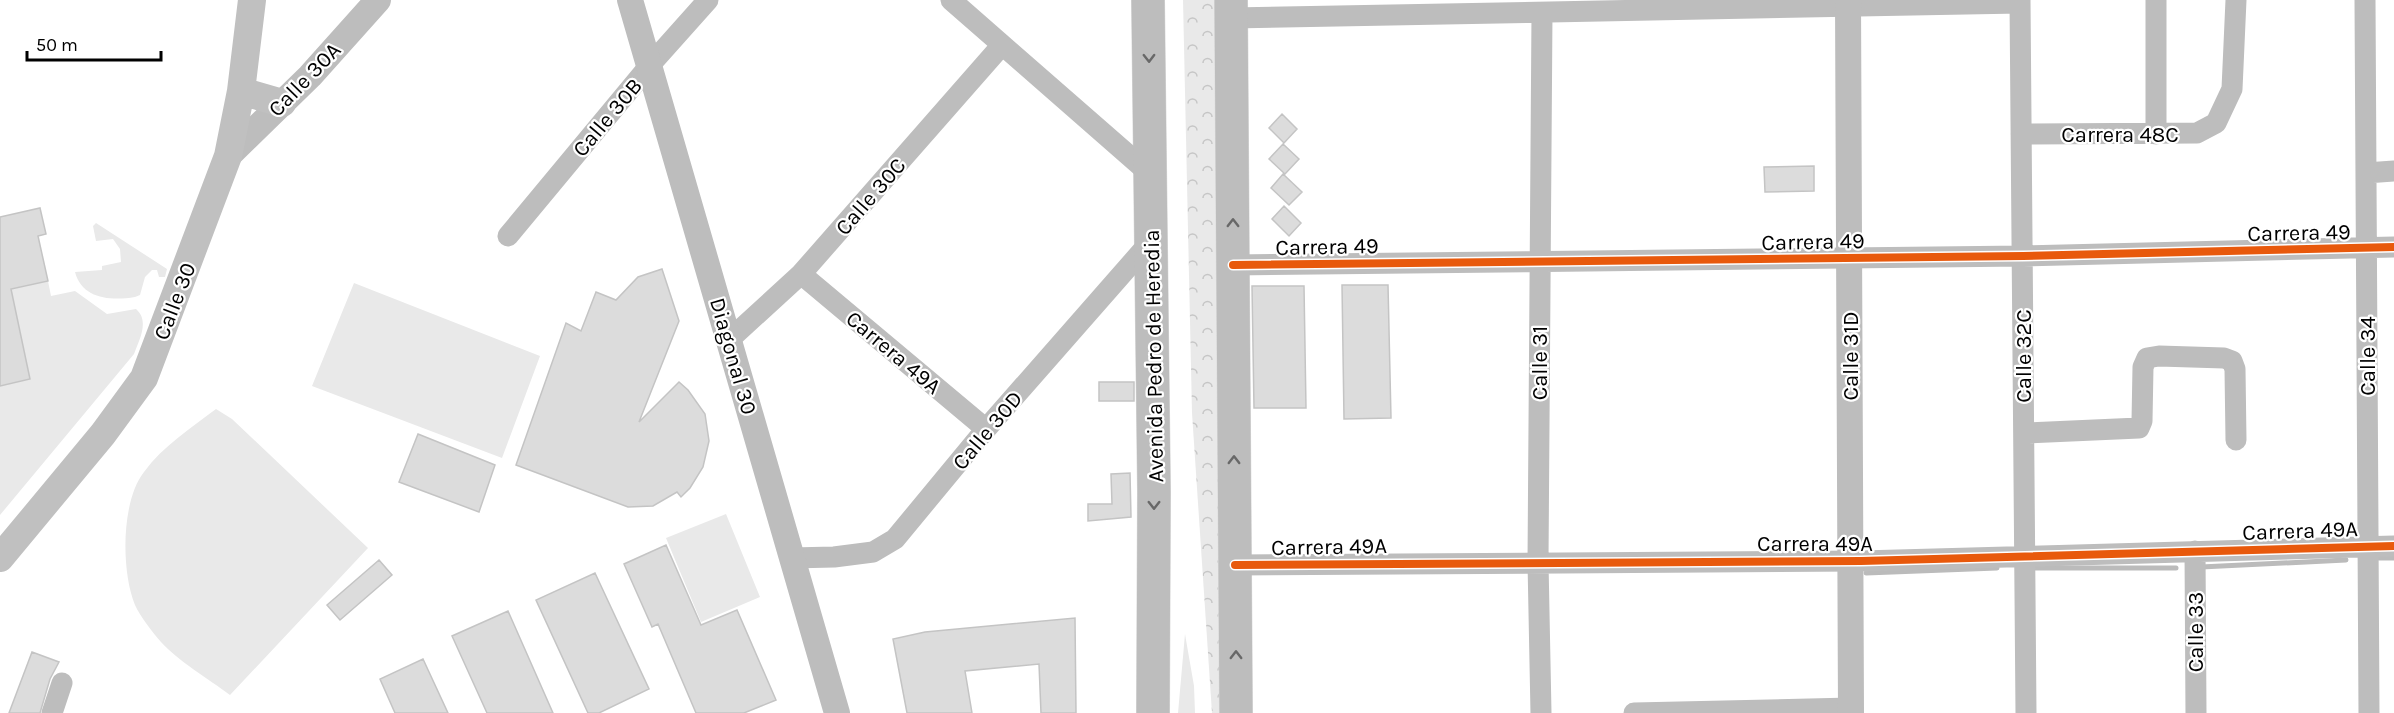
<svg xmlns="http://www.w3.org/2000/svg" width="2394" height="713" font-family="Karla,sans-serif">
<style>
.green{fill:#e9e9e9}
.park{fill:url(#park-crowns)}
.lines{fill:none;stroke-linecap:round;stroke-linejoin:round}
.stream{stroke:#bbb;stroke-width:5}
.building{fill:#dcdcdc;stroke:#c4c4c4;stroke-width:1.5}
.trunk-casing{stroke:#dbdbdb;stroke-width:34}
.minor{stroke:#bdbdbd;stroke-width:21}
.tertiary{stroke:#bdbdbd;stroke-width:26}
.secondary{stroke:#c0c0c0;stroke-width:28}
.trunk{stroke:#bdbdbd;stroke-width:33}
.cycleway-casing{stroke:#fff;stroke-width:11}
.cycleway{stroke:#e8590c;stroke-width:8}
.oneway{stroke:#686868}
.labels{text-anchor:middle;stroke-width:4.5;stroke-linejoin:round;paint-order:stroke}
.street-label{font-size:22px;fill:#000;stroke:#fff}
</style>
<defs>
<pattern id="park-crowns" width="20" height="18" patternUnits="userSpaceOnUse" patternTransform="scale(1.5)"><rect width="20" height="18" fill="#e9e9e9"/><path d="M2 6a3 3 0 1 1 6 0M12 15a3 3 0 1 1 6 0" fill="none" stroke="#c6c6c6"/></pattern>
</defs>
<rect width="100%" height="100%" fill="#fff"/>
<path class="green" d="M96,223l71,46 -2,8h-6l-2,-7h-5l-7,7 -5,18 -5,2c-24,4 -53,2 -60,-25l27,-2v-4l19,-4 -1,-13 -7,-10 -17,2 -3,-15z
M48,281l3,15 24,-5 32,23 29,-5c14,12 3,31 -2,45l-134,161v-129l30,-7 -19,-90z
M354,283l186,73 -38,102 -190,-72z
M216,409l16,10 136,129 -138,147c-21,-16 -52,-34 -69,-53 -8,-9 -21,-26 -26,-37 -14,-34 -14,-104 9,-133 19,-26 47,-44 72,-63z
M726,514l34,83 -59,25 -35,-84z
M1185,634l9,52 1,27h-17z"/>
<path class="park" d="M1183,0h37l4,713h-12l-20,-300z"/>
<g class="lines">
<path class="stream" d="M2373,558h21
M2201,567l145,-7
M2031,568h145
M1866,573l131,-5"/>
</g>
<path class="building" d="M1282,114l15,15 -13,14 -15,-15z
M1283,144l16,15 -14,15 -16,-15z
M1814,166v25l-49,1 -1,-25z
M1283,174l19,18 -13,13 -18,-17z
M1284,206l17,17 -12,13 -17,-17z
M40,208l6,26 -8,2 10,45 -37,8 19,90 -30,7v-169z
M662,269l17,52 -40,101 40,-40 9,8 17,24 4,27 -6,26 -13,21 -9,9 -4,-5 -24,14 -25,1 -112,-42 50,-142 15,8 15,-39 20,8 22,-23z
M1342,285h46l3,133 -47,1z
M1252,286h52l2,122h-52z
M1099,382h35v19h-35z
M418,434l77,31 -16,47 -80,-30z
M1130,473l1,44 -43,4v-17h24l-1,-30z
M666,545l35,80 36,-15 39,90 -32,13h-48l-38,-89 -6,3 -28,-63z
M379,560l13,15 -52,45 -13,-15z
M595,573l54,116 -50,24h-11l-52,-113z
M508,611l45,102h-66l-35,-77z
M1075,618l1,95h-35l-2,-49 -74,7 7,42h-65l-14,-74 32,-7z
M32,652l27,10 -9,17 -10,34h-31z
M423,659l25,54h-53l-15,-34z"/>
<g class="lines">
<defs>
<path id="trunk" d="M1148,0l6,492 -1,221
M1231,0l5,713"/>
</defs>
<use href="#trunk" class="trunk-casing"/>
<path class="minor" d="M951,0l199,174
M2020,0l6,713
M2156,0v134
M2365,0l4,713
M1231,18l789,-15
M2021,134l176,-1 19,-10 16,-34 4,-89
M2366,173l28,-2
M508,236l142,-171 58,-65
M1233,265l790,-9 371,-9
M801,274l185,155
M730,339l71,-65 201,-229
M2024,433l115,-5 3,-7 1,-54 4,-9 12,-2 65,2 8,3 3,8 1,71
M2195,551l1,162
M791,558l43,-1 39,-5 22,-13 91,-110 165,-188
M1235,565l626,-4 533,-15
M52,713l10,-30
M1541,713l-3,-151 4,-549
M1634,713l217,-5"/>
<path class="tertiary" d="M630,0l207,713
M1848,0l3,713
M228,156l82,-80 68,-76"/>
<path class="secondary" d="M241,91l41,12
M0,558l103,-124 41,-56 84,-222 13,-65 11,-91"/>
<use href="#trunk" class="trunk"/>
<defs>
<path id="cycleway" d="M1233,265l790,-9 371,-9
M1235,565l626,-4 533,-15"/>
</defs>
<use href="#cycleway" class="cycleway-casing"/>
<use href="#cycleway" class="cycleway"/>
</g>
<defs><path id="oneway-chevron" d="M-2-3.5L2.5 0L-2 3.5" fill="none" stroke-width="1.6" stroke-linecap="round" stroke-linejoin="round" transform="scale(1.5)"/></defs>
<g class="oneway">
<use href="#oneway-chevron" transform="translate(1149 58) rotate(89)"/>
<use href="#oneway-chevron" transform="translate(1233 223) rotate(-90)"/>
<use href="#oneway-chevron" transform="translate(1234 460) rotate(-90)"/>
<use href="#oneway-chevron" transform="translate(1154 505) rotate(90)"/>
<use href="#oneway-chevron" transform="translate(1236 655) rotate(-90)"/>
</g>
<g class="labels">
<g class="street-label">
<text transform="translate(304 79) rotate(-46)" y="8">Calle 30A</text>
<text transform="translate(607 117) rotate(-50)" y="8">Calle 30B</text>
<text x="2120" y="142">Carrera 48C</text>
<text transform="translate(870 196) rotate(-49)" y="8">Calle 30C</text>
<text transform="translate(2299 232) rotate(-1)" y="8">Carrera 49</text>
<text transform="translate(1813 241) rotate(-1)" y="8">Carrera 49</text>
<text transform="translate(1327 246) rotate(-1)" y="8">Carrera 49</text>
<text transform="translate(174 301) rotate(-69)" y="8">Calle 30</text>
<text transform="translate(894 352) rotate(40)" y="8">Carrera 49A</text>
<text transform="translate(734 356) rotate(74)" y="8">Diagonal 30</text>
<text transform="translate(1153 356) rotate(-91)" y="8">Avenida Pedro de Heredia</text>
<text transform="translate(1850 356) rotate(-90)" y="8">Calle 31D</text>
<text transform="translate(2023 356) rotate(-90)" y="8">Calle 32C</text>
<text transform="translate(2367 356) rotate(-90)" y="8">Calle 34</text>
<text transform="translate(1539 363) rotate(-90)" y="8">Calle 31</text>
<text transform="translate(987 430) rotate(-50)" y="8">Calle 30D</text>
<text transform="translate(2300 530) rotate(-2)" y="8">Carrera 49A</text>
<text x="1815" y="551">Carrera 49A</text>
<text transform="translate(1329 546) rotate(-1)" y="8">Carrera 49A</text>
<text transform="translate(2195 632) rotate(-90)" y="8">Calle 33</text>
</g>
</g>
<path d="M27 51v9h134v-9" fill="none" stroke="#000000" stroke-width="3"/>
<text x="36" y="51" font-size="18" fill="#000000" stroke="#ffffff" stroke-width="4.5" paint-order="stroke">50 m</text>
</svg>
